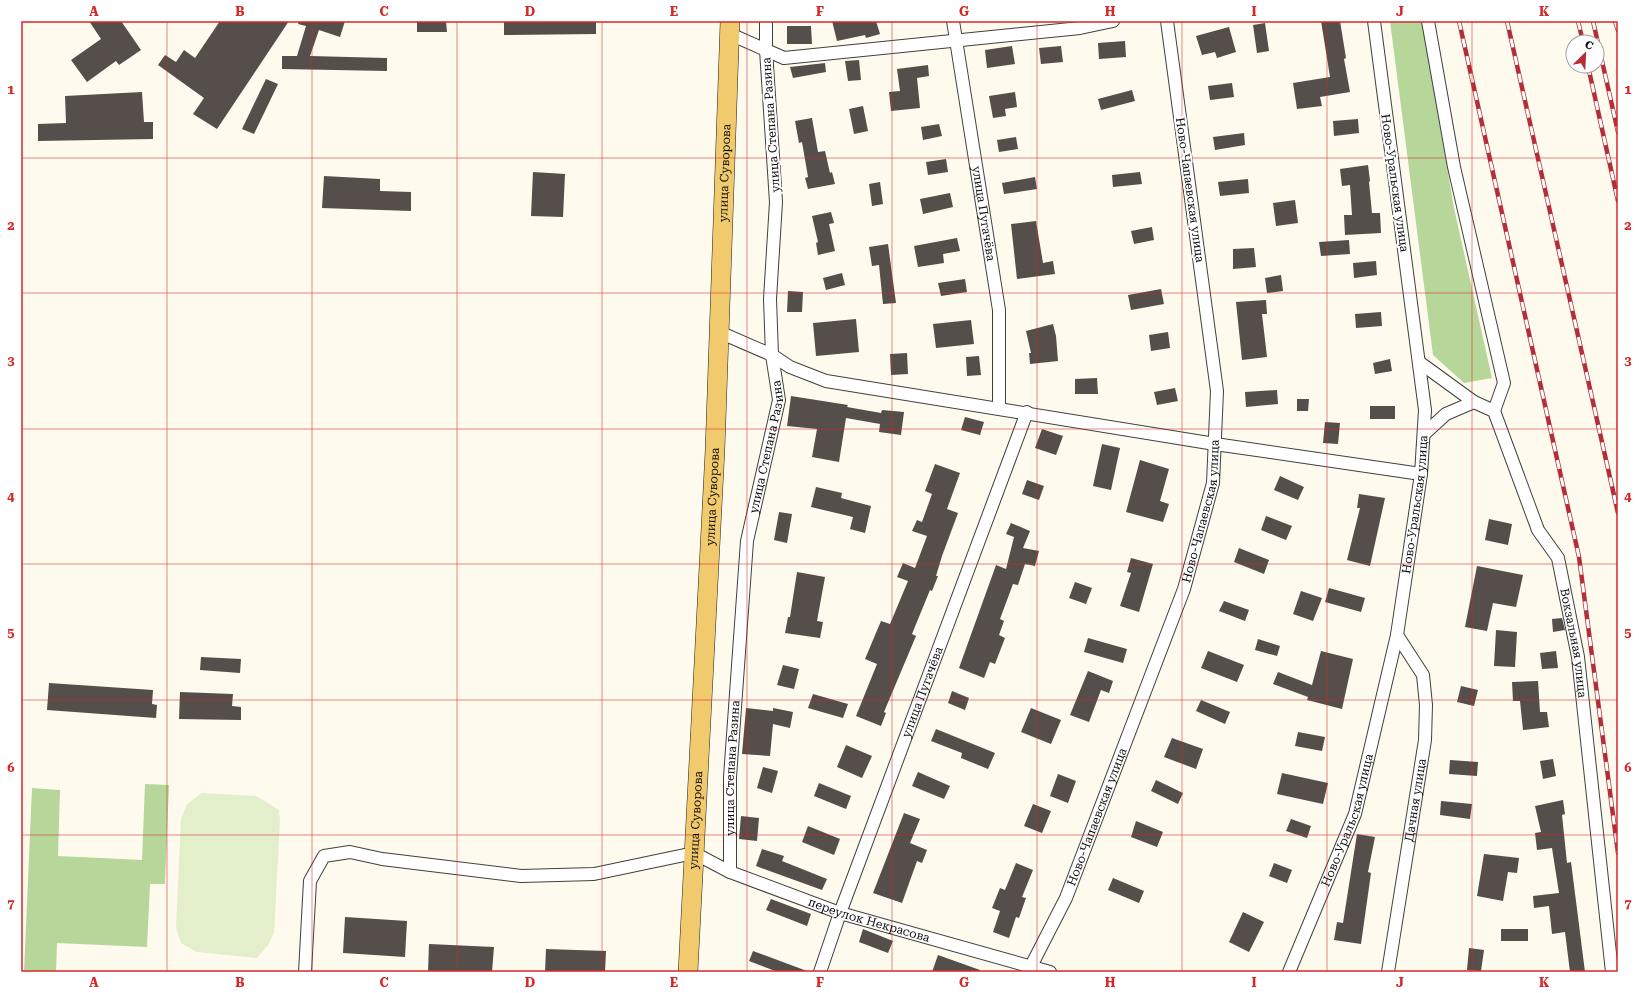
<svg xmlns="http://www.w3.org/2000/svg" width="1639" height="993" font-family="'Roboto Serif',serif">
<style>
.forest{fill:#b7d69a}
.pitch{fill:#e3eecb}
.building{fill:#554e4a}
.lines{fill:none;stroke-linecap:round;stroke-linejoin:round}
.minor-casing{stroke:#404040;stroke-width:14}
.primary-casing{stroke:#1e1e1e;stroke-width:20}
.minor{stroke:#fff;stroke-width:12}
.primary{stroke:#f0ca6c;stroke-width:19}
.rail-casing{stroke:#b42e39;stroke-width:4.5}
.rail{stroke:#fff;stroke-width:3;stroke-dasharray:9;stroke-linecap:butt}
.grid{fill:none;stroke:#d62828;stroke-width:1;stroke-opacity:0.55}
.labels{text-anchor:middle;stroke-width:4;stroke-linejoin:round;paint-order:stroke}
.street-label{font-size:12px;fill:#0d0d0d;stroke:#fff}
.neatline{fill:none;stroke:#d62828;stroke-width:1.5}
.grid-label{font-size:13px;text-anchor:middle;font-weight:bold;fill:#d62828}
</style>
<rect width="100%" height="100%" fill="#fefaed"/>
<path class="forest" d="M1390,21h32l32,187 38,170 -28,5 -31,-28z
M145,784l24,1 -4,99h-15l-3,63 -90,-4 -1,29h-32l8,-184 28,2 -2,66 84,4z"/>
<path class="pitch" d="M202,793l54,3 23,14 1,11 -6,112 -6,12 -11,13 -60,-6 -16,-9 -5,-15 5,-109 6,-15z"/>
<path class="building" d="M89,21h32l20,29 -22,15 -3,-4 -29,21 -16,-22 30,-21z
M220,21h69l-72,108 -24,-15 11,-16 -46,-33 7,-10 11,7 8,-12 11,8z
M299,21h46l-5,16 -21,-7 -9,26 77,2v13l-105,-2v-13h15l9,-30 -8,-2z
M417,21h29l1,11h-30z
M504,21h92v13l-92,1z
M832,21h44l4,13 -14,4 -1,-3 -28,6z
M1321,21h19l6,37 -2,1 6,33 -30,5 2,9 -25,3 -4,-26 37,-6z
M1265,23l4,28 -12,2 -4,-28z
M787,26h24l1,18h-25z
M1229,27l7,25 -19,6 -2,-6 -13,3 -6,-19z
M1125,41l1,16 -27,2 -1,-16z
M1012,46l3,18 -28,4 -2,-18z
M1061,46l2,16 -22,2 -2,-16z
M859,60l2,20 -13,1 -3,-20z
M825,63l1,9 -33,6 -3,-11z
M928,65l1,11 -12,2 3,30 -29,3 -2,-19 11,-1 -3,-22z
M266,79l12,5 -24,50 -12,-5z
M1232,83l2,14 -24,3 -2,-14z
M1132,90l3,11 -34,9 -3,-11z
M142,92l2,30h9v17l-115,2v-17l28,-1 -1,-27z
M1015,92l2,15 -12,2 1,7 -13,2 -4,-22z
M863,106l5,25 -14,3 -5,-25z
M812,118l6,34 7,-1 5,22 2,-1 3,12 -27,5 -3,-11 3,-1 -6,-35 -3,1 -4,-22z
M1358,119l1,14 -25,3 -1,-15z
M939,124l3,12 -19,4 -2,-13z
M1244,133l1,12 -30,5 -2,-13z
M1016,137l2,12 -19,3 -2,-12z
M946,159l2,13 -20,3 -2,-13z
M1368,165l2,16 -1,1 3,31h8l1,20 -36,2 -1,-20h8l-2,-30 -8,1 -2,-17z
M533,172l32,2 -2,43 -32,-1z
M1140,172l2,12 -29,3 -1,-12z
M324,176l56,3v12l31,1v19l-89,-3z
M1035,177l2,12 -33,5 -2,-11z
M1248,179l1,14 -29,3 -2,-14z
M880,182l3,22 -11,2 -3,-22z
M950,193l3,14 -30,7 -3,-15z
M1295,200l3,23 -22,3 -3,-23z
M831,212l3,11 -5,1 6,27 -17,4 -2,-12 2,-1 -6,-26z
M1036,221l7,42 10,-2 2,13 -38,5 -6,-55z
M1152,227l2,13 -20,4 -3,-13z
M957,238l3,13 -17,3 1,9 -26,4 -4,-21z
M1349,240l1,14 -29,2 -2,-14z
M888,244l8,59 -13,1 -4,-39 -7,1 -3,-19z
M1254,248l2,19 -23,2v-20z
M1376,261l1,14 -23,3 -1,-15z
M842,273l3,12 -19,5 -3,-12z
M1281,275l2,16 -16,2 -2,-15z
M965,279l2,13 -26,4 -3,-13z
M1161,289l3,15 -33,6 -3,-15z
M788,291l15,1 -1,20h-15z
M1266,300l1,14h-5l5,43 -25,3 -6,-58z
M1381,312l1,14 -26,2 -1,-14z
M856,319l3,33 -43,4 -3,-33z
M971,320l3,24 -38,4 -3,-24z
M1053,324l3,12 2,25 -28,3 -1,-11h2l-5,-22z
M1168,332l2,16 -19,3 -2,-16z
M907,353l1,21 -17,1 -1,-21z
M979,356l2,19 -14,1 -1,-19z
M1390,359l2,12 -17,3 -2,-11z
M1097,378l1,16h-23v-15z
M1175,388l3,13 -21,4 -3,-13z
M1277,390l1,14 -32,3 -1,-15z
M791,396l57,9 -1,2 34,6 1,-3 22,2 -3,23 -22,-3 1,-8 -34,-6 -7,44 -27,-5 5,-28 -30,-3z
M1297,399h12l-1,12h-11z
M1370,406h25v13h-25z
M965,417l19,5 -4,13 -19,-5z
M1325,422l15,1 -2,21 -15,-1z
M1042,429l21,7 -7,19 -21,-7z
M1102,444l18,4 -9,42 -18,-4z
M1140,460l29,9 -9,32 9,3 -6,18 -37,-10z
M935,464l25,9 -13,36 11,4 -16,43 -6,20h2l-6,15 -2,-1 -18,44 4,2 -32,76 2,1 -5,13 -25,-10 21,-52 -12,-5 16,-38 9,3 18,-43 -11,-4 6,-14 12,5 12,-32 -15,-5 5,-11 5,2 10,-28 -7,-3z
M1280,476l24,11 -6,13 -24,-10z
M1027,480l17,6 -5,14 -17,-6z
M816,487l26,6 -1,5 30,8 -6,27 -15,-4 3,-12 -42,-10z
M1359,494l26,4 -15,68 -23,-6 13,-52h-3z
M779,512l13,2 -5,29 -13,-3z
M1266,516l26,10 -6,14 -25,-10z
M1489,519l23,5 -4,21 -23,-5z
M1011,523l19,8 -7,17 16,3 -4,15 -10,-2 -7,21 -5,-1 -13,35 4,2 -5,14 6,3 -10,26 -5,-2 -6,16 -25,-10 37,-103 10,4 8,-32 -8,-3z
M1239,548l30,12 -5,14 -30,-12z
M1131,558l22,6 -14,48 -19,-6 11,-33 -4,-1z
M1477,566l46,9 -7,32 -23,-4 -6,28 -22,-4z
M797,572l28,5 -8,44 6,1 -3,16 -35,-5 3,-16h2z
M1075,582l17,6 -6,16 -17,-6z
M1329,588l36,10 -4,14 -36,-10z
M1301,591l21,7 -9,23 -20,-7z
M1224,601l25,9 -4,11 -26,-10z
M1562,618l3,12 -12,2 -1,-13z
M1496,630l21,2 -2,35 -21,-1z
M1088,638l39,11 -4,14 -39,-11z
M1258,639l22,7 -3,10 -22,-6z
M1208,651l36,14 -7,17 -36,-14z
M1321,651l32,8 -11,50 -35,-9 1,-3 -35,-13 5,-12 34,13z
M1556,651l2,17 -16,1 -2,-16z
M201,657l40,2 -1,14 -40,-3z
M783,665l16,4 -5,20 -17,-4z
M1088,671l25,10 -4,12 -8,-3 -12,32 -19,-7z
M1538,681l2,31h7l2,15 -26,3 -3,-29h-7l-1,-19z
M49,683l104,7 -1,14 5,1 -1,13 -109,-8z
M1461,686l17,4 -4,16 -17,-4z
M952,691l17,7 -4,12 -17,-7z
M180,692l53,2 -1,12 9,1v13l-62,-1z
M813,694l35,10 -5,14 -35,-10z
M1201,700l29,12 -5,12 -29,-13z
M746,708l27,3v-3l20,4 -3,16 -17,-4 -3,32 -28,-2z
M1031,708l30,12 -10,24 -30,-12z
M936,729l59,24 -7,16 -27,-11 1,-5 -31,-12z
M1298,732l27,5 -3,14 -27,-5z
M1172,738l31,11 -7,20 -32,-12z
M846,745l26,11 -10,22 -25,-11z
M1553,759l3,17 -13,3 -3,-18z
M1450,760l28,2 -1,14 -28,-2z
M763,767l15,4 -6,22 -15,-5z
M918,772l32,14 -6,13 -32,-13z
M1282,773l46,10 -5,21 -46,-10z
M1058,774l18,7 -8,22 -18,-7z
M1156,780l27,13 -5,11 -27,-13z
M819,783l32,13 -5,13 -32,-13z
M1563,800l2,14 -3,1 5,48 4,-1 14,110h-15l-5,-40 -13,2 -3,-28 -15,2 -1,-12 26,-3 -7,-45 -15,2 -2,-17 6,-1 -6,-26z
M1441,801l31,3 -2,15 -30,-4z
M1033,804l18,7 -9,22 -18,-7z
M904,813l16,6 -10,24 17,7 -5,13 -5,-2 -15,42 -29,-10z
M741,816l18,2 -2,23 -18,-2z
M1291,819l20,7 -4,12 -21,-7z
M1136,821l27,11 -6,15 -26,-10z
M808,826l32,13 -6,16 -32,-13z
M1357,834l18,3 -7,35 3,1 -10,71 -27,-4 3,-18 6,1z
M762,849l22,7 -2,5 45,18 -5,11 -66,-24z
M1484,854l35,4 -2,15 -9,-1 -5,29 -26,-5z
M1016,863l17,7 -11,27 4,1 -7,20 -3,-1 -7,21 -16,-6 7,-21 -8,-3 8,-20 5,2z
M1274,863l18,7 -5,13 -18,-7z
M1113,878l31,13 -5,12 -31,-13z
M771,899l40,15 -4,12 -41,-16z
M1243,912l21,10 -15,30 -20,-10z
M345,917l62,4 -2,36 -62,-4z
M863,929l30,12 -5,12 -29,-11z
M1501,929h27v12h-27z
M429,944l65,3 -2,25h-64z
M1469,948l15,2 -3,21 -14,-1z
M546,949l60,2 -1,21h-60z
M753,951l54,20v1h-29l-29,-11z
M938,955l42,15v2h-48z"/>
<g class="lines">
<defs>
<g id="minor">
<path id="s1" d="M953,21l46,289v98"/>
<path d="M1428,21l26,146 50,216 -10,28"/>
<path d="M730,34l54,24 296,-30 33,-7"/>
<path d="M719,332l53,23 18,12 36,14 389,63 206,30"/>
<path d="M1419,362l55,40"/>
<path id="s2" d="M1424,434l22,-20 28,-12 20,9 44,119 20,28 20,99 34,315"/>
<path id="s3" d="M730,872v-95l17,-236 32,-141 -7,-45 -2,-56 6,-97 -10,-152v-29"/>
<path id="s4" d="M305,972l5,-91 14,-25 26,-4 32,7 139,17 73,-2 100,-21 36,19 110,41 210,59"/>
<path id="s5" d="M820,972l20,-59 187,-501"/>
<path id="s6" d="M1028,972l38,-74 118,-309 29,-106 4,-92 -50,-370"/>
<path id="s7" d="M1289,972l66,-158 42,-179 24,-161 4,-64 -51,-389"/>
<path id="s8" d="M1388,972l37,-232 1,-35 -3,-30 -26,-40"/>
</g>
<g id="primary">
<path id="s9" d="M688,972l27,-522 15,-429"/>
</g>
</defs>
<use href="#minor" class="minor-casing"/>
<use href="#primary" class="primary-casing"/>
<use href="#minor" class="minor"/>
<use href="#primary" class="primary"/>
<defs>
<path id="rail" d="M1459,21l120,536 39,296
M1507,21l111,492
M1578,21l5,21
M1593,21l25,111
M1615,21l3,9
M1588,66l30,135"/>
</defs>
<use href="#rail" class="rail-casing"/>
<use href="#rail" class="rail"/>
</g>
<path class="grid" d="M167,21v951M312,21v951M457,21v951M602,21v951M747,21v951M892,21v951M1037,21v951M1182,21v951M1327,21v951M1472,21v951M21,158h1597M21,293h1597M21,429h1597M21,564h1597M21,700h1597M21,835h1597"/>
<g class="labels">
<g class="street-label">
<text transform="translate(771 125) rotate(-94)" y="4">улица Степана Разина</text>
<text dy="4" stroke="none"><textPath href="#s9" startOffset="800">улица Суворова</textPath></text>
<text transform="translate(1395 183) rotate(82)" y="4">Ново-Уральская улица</text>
<text transform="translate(1190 190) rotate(82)" y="4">Ново-Чапаевская улица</text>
<text dy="4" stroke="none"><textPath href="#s1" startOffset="195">улица Пугачёва</textPath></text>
<text dy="4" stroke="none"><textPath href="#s3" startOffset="428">улица Степана Разина</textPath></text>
<text dy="4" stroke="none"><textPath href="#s9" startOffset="476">улица Суворова</textPath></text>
<text dy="4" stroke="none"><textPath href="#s7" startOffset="487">Ново-Уральская улица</textPath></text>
<text dy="4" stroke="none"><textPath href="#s6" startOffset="494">Ново-Чапаевская улица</textPath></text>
<text dy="4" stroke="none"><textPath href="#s2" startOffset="330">Вокзальная улица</textPath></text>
<text dy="4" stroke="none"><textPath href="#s5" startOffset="298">улица Пугачёва</textPath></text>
<text dy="4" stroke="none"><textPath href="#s3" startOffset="104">улица Степана Разина</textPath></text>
<text dy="4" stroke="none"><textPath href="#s8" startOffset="174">Дачная улица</textPath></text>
<text dy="4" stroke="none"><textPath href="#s6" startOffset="170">Ново-Чапаевская улица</textPath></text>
<text dy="4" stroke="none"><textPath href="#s9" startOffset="152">улица Суворова</textPath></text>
<text dy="4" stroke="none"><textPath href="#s7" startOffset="163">Ново-Уральская улица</textPath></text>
<text dy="4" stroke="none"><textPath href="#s4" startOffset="682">переулок Некрасова</textPath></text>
</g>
</g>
<rect width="1639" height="993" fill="none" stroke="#ffffff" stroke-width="44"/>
<g transform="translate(1585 54) rotate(24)"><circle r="19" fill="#ffffff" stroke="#9e9e9e"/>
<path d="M0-3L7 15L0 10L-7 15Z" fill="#b42e39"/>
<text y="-6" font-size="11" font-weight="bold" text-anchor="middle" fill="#0d0d0d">С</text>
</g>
<rect x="22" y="22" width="1595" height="949" class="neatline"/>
<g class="grid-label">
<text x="94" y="16">A</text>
<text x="240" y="16">B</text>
<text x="384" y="16">C</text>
<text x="530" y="16">D</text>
<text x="674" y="16">E</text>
<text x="820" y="16">F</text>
<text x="964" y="16">G</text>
<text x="1110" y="16">H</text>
<text x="1254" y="16">I</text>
<text x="1400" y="16">J</text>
<text x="1544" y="16">K</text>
<text x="11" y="94">1</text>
<text x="1628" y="94">1</text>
<text x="11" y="230">2</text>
<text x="1628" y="230">2</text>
<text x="11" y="365">3</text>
<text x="1628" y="365">3</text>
<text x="11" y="501">4</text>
<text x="1628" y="501">4</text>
<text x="11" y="637">5</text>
<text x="1628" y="637">5</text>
<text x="11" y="772">6</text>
<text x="1628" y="772">6</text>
<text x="11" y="908">7</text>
<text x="1628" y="908">7</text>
<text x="94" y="987">A</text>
<text x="240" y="987">B</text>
<text x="384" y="987">C</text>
<text x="530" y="987">D</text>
<text x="674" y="987">E</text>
<text x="820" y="987">F</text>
<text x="964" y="987">G</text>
<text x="1110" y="987">H</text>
<text x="1254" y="987">I</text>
<text x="1400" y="987">J</text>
<text x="1544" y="987">K</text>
</g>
</svg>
